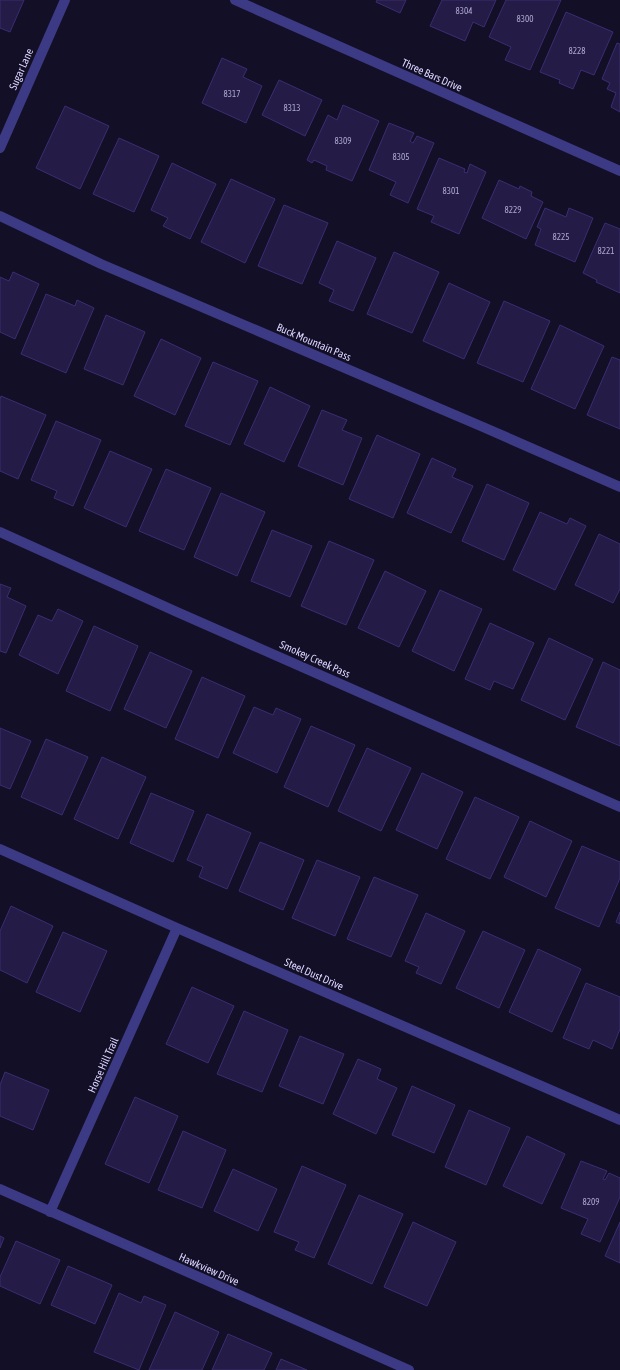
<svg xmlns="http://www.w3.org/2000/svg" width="620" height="1370" font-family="'Asap Condensed',sans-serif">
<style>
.building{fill:#241b47;stroke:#3b2d73}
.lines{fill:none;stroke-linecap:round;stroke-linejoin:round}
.minor{stroke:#3d3a85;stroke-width:10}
.labels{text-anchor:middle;stroke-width:3;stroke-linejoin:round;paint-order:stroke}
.number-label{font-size:9px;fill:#aca6d1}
.street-label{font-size:11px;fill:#d9d4ff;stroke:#130f26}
</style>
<rect width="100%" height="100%" fill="#130f26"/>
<path class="building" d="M0,0h24l-14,32 -10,-4z
M377,0h29l-6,13 -24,-11z
M442,0h54l-12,27 -11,-5 -8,19 -35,-15z
M506,0h55l-31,70 -25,-10 6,-13 -22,-10z
M566,12l47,20 -19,43 -13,-5 -8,19 -14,-6 1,-3 -20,-8z
M617,43l3,1v68l-9,-5 5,-14 -9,-4 3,-6 -8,-4z
M222,58l25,11 -4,8 19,9 -16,37 -44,-20z
M279,80l43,20 -17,36 -43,-21z
M343,105l36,16 -27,60 -26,-11 1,-4 -13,-6 -2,3 -5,-3 21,-45 9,5z
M65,106l44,20 -29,63 -44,-21z
M389,123l25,10 -4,8 3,2 4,-7 17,7 -26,60 -18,-8 6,-13 -27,-12z
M119,138l40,18 -25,56 -41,-18z
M439,158l26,11 -1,3 3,1 3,-9 16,8 -27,62 -28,-12 3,-6 -17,-7z
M172,163l44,21 -26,55 -27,-13 5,-8 -17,-8z
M231,179l44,20 -30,64 -44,-21z
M499,180l20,9 1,-3 12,6 -1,4 12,6 -17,37 -44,-21z
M284,205l44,18 -26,61 -44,-18z
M545,208l21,9 3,-9 24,10 -18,44 -40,-17 6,-16 -4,-2z
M605,223l15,6v64l-24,-11 1,-2 -14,-7z
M337,241l39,17 -23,53 -24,-10 5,-11 -15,-7z
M394,252l45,20 -27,61 -45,-19z
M13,272l26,12 -24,55 -15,-7v-55l9,4z
M449,283l41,19 -26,57 -41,-18z
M46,294l29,12 2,-6 17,8 -28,65 -45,-19z
M504,301l46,20 -27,61 -46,-19z
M106,315l39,17 -22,53 -39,-16z
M560,325l44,21 -29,63 -44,-20z
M161,339l40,19 -26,57 -41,-19z
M612,357l8,3v69l-33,-14z
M213,362l45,19 -28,64 -45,-19z
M270,387l40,19 -26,56 -40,-18z
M1,396l45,19 -28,64 -18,-8v-72z
M322,410l25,10 -5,10 20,8 -19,47 -45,-19z
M56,421l45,19 -28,66 -19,-8 3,-7 -26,-11z
M377,435l43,19 -27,64 -44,-19z
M110,451l42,18 -26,58 -42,-19z
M432,458l24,11 -4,8 21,9 -22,47 -44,-20z
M166,469l45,19 -27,62 -45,-19z
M487,484l42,19 -25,57 -42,-19z
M221,493l44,19 -28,64 -43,-19z
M540,512l27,12 3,-6 16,8 -31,64 -42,-20z
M272,530l40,16 -22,51 -39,-16z
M599,534l21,10v45l-7,14 -38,-18z
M329,541l45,19 -28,65 -45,-19z
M385,571l41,20 -27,56 -41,-19z
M0,584l11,4 -4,9 19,9 -20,47 -6,-2z
M440,590l42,19 -28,62 -42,-20z
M58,609l25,12 -25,53 -39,-19 19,-40 14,6z
M490,623l44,20 -21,46 -19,-8 -4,9 -25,-11z
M94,626l44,20 -28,65 -44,-20z
M549,638l44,21 -28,61 -44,-20z
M150,652l42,19 -26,57 -42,-19z
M603,662l17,8v76l-44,-19z
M202,677l43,19 -27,62 -43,-19z
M254,707l19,8 3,-7 25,11 -24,54 -44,-20z
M311,726l44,19 -27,62 -44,-20z
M0,728l31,13 -21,48 -10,-4z
M46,739l42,18 -26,58 -41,-18z
M367,748l44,20 -30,63 -43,-20z
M102,757l44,20 -28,62 -44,-20z
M422,773l41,19 -26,57 -41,-19z
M151,793l43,18 -21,51 -43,-19z
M475,797l44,20 -29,62 -44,-20z
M207,814l44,19 -24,56 -28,-12 4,-10 -16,-7z
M530,821l42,20 -26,56 -42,-20z
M260,842l44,18 -21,50 -44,-19z
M582,846l38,16v16l-21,49 -44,-19z
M317,860l43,17 -25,59 -43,-18z
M374,877l44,18 -27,62 -44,-18z
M11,906l42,20 -26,57 -27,-13v-39z
M620,912v12l-4,-2z
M426,913l39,18 -24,53 -25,-11 3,-6 -14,-6z
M483,931l42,19 -26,58 -43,-20z
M63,932l44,19 -27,61 -44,-20z
M538,949l43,20 -29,63 -43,-20z
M586,983l34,14v32l-8,20 -19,-9 -4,9 -26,-11z
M192,987l42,19 -26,57 -42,-19z
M244,1011l44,19 -26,62 -45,-18z
M300,1036l44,18 -21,50 -44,-18z
M358,1059l23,10 -4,10 20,9 -21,46 -43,-20z
M5,1072l44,18 -16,40 -33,-14v-31z
M412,1086l43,19 -21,48 -42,-18z
M135,1097l43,19 -29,67 -44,-19z
M469,1110l41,18 -24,57 -41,-18z
M183,1131l43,19 -24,58 -44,-18z
M527,1136l38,18 -23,50 -39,-18z
M581,1161l26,10 -4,8 2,1 4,-7 11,5v19l-20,45 -19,-8 7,-15 -27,-11z
M302,1166l44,19 -32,73 -19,-8 4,-8 -25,-10z
M233,1169l44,20 -19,42 -44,-20z
M359,1195l44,19 -31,70 -44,-20z
M413,1222l43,20 -29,64 -43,-19z
M620,1222v41l-15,-7z
M0,1236l4,2 -4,10z
M16,1241l44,19 -20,44 -40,-18v-9z
M68,1266l44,19 -17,39 -44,-19z
M119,1293l22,10 3,-7 22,9 -27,65 -45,-18z
M175,1312l44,20 -17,38h-53z
M228,1334l44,19 -8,17h-52z
M281,1359l26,11h-31z"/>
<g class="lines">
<path class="minor" d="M235,0l385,171
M0,148l65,-148
M0,216l101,48 382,163 137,60
M0,532l177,80 443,195
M0,849l177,79 443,192
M0,1189l409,181
M50,1212l127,-284"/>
</g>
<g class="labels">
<g class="number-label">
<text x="464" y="14">8304</text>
<text x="525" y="22">8300</text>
<text x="577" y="54">8228</text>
<text x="232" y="97">8317</text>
<text x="292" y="111">8313</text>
<text x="343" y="144">8309</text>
<text x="401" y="160">8305</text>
<text x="451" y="194">8301</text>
<text x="513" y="213">8229</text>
<text x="561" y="240">8225</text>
<text x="606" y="254">8221</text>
<text x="591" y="1205">8209</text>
</g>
<g class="street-label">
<text transform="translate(21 69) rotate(-66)" y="4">Sugar Lane</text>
<text transform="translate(432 75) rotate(24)" y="4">Three Bars Drive</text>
<text transform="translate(314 342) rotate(23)" y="4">Buck Mountain Pass</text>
<text transform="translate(315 659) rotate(24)" y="4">Smokey Creek Pass</text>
<text transform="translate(314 974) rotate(24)" y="4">Steel Dust Drive</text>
<text transform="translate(103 1065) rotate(-66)" y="4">Horse Hill Trail</text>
<text transform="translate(209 1269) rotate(24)" y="4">Hawkview Drive</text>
</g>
</g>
</svg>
